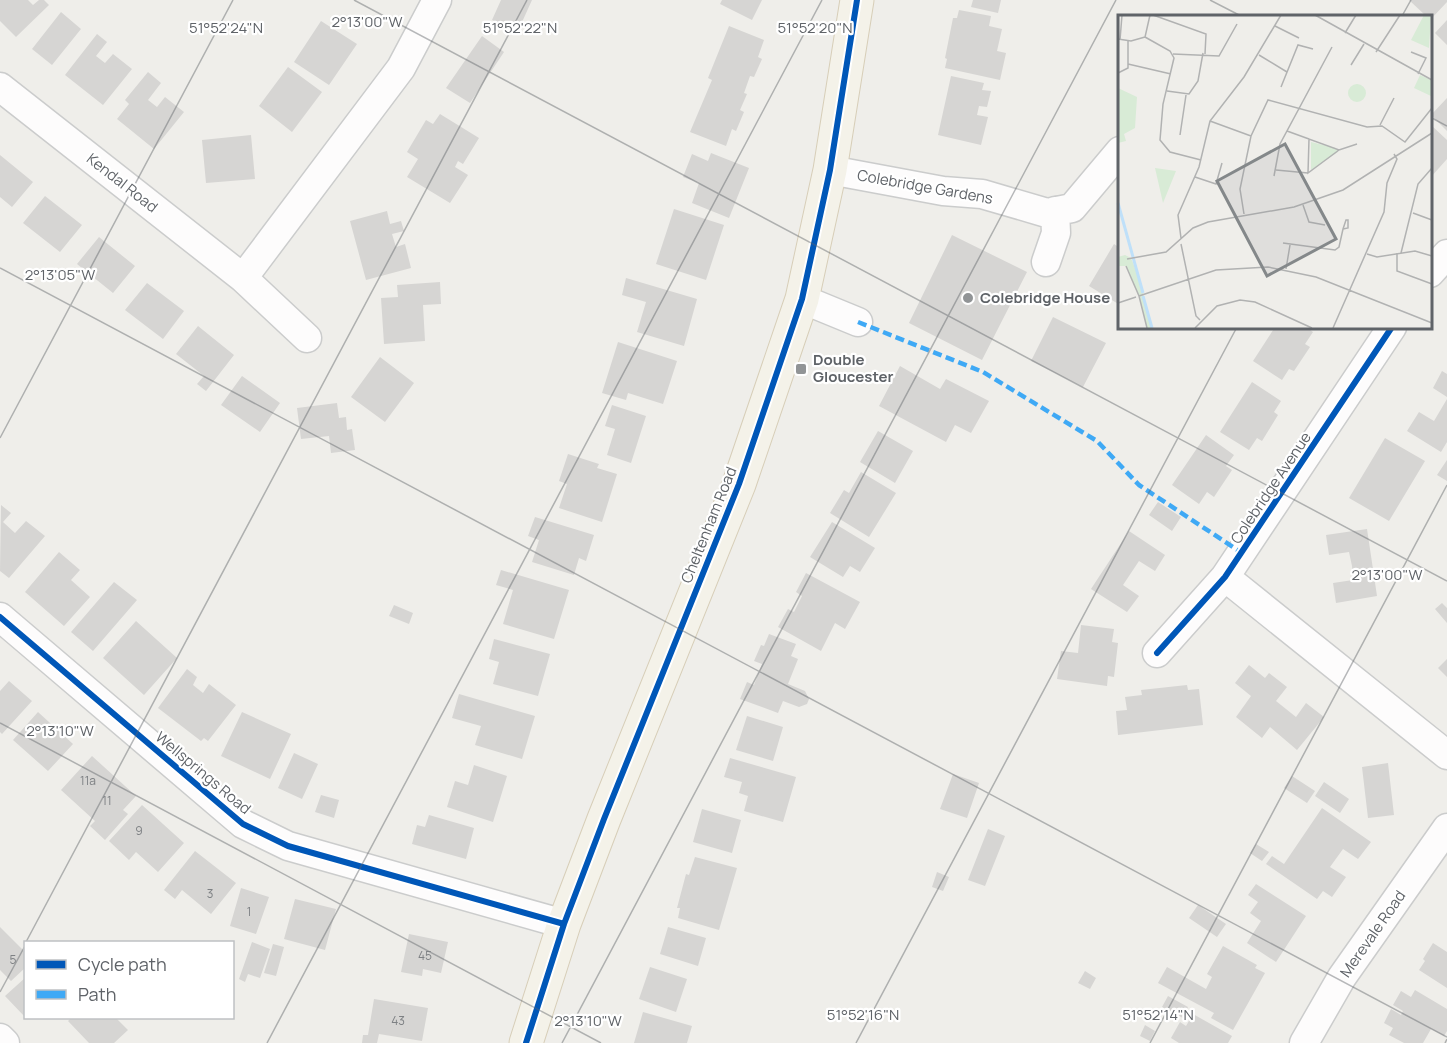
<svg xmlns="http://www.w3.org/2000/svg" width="1447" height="1043" font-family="Manrope,sans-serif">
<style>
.building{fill:#d6d5d3}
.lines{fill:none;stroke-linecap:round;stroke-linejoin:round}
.minor-casing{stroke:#cbcccc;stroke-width:31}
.major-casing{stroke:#d7ceb8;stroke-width:35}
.minor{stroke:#fdfcfc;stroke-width:28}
.major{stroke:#f4f2e9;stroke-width:33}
.quiet{stroke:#3fa9f5;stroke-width:4.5;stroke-dasharray:9 4.5;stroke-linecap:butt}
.cycleway-casing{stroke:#fff;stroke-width:10}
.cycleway{stroke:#0057b8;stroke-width:6}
.ticks{fill:none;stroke:#5f6368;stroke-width:1.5;stroke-opacity:0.45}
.poi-dot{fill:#919496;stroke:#fff;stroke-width:2}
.labels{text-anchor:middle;stroke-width:4.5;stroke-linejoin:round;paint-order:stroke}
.number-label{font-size:12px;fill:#7e8184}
.street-label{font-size:15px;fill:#5f6368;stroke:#fff}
.poi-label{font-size:15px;font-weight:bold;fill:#5f6368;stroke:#fff;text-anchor:start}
.inset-river{fill:none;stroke:#bfe0f9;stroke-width:3}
.inset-road{fill:none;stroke:#b1b2b2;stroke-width:1.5}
.view{fill:#84888a;fill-opacity:0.15;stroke:#84888a;stroke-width:3}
.inset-edge{fill:none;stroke:#5f6368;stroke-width:3}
.ticks-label{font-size:15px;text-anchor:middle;fill:#5f6368;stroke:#fff;stroke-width:4.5;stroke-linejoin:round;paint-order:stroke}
</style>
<rect width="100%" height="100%" fill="#efeeea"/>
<path class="building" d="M0,0h28l5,5 6,-5h5l5,5 -33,32 -16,-16z
M501,0h31l-14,31 -26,-11z
M722,0h40l-10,20 -32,-16z
M973,0h28l-3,13 -27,-6z
M1409,0h38v2l-16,17v-3h-5z
M959,10l32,6 -2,10 13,3 -5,22 9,2 -6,27 -55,-12 2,-9 -2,-1 8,-40h4z
M61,12l20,17 -29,36 -20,-16z
M1447,20v25l-12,-12z
M321,21l36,23 -28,41 -35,-23z
M729,26l35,14 -6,17 4,2 -8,18 -4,-1 -6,17 3,1 -7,16 4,2 -8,19 -4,-2 -6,17 -36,-14 22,-52 -4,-2z
M97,34l10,8 -11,14 9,7 8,-9 19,15 -29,36 -38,-30z
M482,36l22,16 -34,51 -24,-15z
M288,67l34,25 -30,40 -33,-26z
M148,72l13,11 -13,17 9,7 8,-10 19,15 -30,37 -37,-30 12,-15 -4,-4z
M951,76l33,7 -2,7 9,1 -4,16 -8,-1 -2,9 11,2 -7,28 -43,-10z
M1447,98v33l-16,-16z
M440,114l39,24 -16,26 -5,-3 -3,6 13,8 -18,28 -43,-26 11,-18 -11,-7 19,-32 7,4z
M1431,125l16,15v19l-16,18z
M251,135l4,44 -49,4 -4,-43z
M711,153l38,15 -20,50 -37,-15 7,-20 -16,-6 9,-23 16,7z
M0,155l33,27 -21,25 -12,-10z
M45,196l37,29 -22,27 -37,-29z
M674,209l50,16 -18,55 -50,-16z
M387,211l3,13 11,-3 3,10 -12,3 4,13 9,-3 6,24 -45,12 -16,-59z
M952,235l75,37 -45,88 -73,-37z
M99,237l36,29 -22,27 -36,-29z
M1114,244l6,4v57l-31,-19z
M626,278l71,21 -13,47 -47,-14 9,-30 -24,-7z
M440,282l1,22 -18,1 2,36 -41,3 -3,-46 17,-1 -1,-12z
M147,283l37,28 -21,28 -38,-29z
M1053,317l53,26 -23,44 -52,-26z
M198,326l36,29 -28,36 -9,-7 7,-8 -28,-22z
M1275,327h31l7,5 -8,12 5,3 -16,24 -5,-2 -7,11 -29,-19z
M618,342l59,19 -14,43 -35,-11 -2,7 -24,-7z
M380,357l34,26 -29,39 -34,-25z
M900,366l40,23 6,-10 43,22 -18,32 -16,-8 -9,17 -67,-36z
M1442,371l5,3v23l-14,-9z
M242,376l38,27 -20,29 -39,-27z
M1252,382l29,19 -7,11 4,3 -16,26 -5,-3 -8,12 -29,-18z
M1447,399v43l-6,10 -34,-21 12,-19 15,9z
M337,403l2,15 7,-1 1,13 5,-1 3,21 -24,3 -2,-17 -28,3 -4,-31z
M612,405l34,11 -15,47 -24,-8 8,-26 -10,-3z
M878,431l35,20 -18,32 -35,-21z
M1206,435l28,20 -8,11 6,4 -18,27 -7,-5 -8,12 -27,-19z
M1385,438l40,23 -36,60 -40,-23z
M568,454l31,10 -2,4 20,6 -15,48 -43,-14 8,-24 -8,-3z
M1447,460v21l-10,-6z
M861,472l35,21 -27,44 -39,-24 14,-23 5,3z
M1158,502l23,15 -9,14 -23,-16z
M1,505l10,8 -8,9 12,11 11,-12 19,15 -36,42 -9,-7z
M535,517l59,18 -8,26 -7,-3 -5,17 -42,-13 7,-22 -11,-4z
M832,522l43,26 -15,24 -10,-6 -7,11 -33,-20z
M1367,529l10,67 -41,7 -3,-20 20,-3 -1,-14 -3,-14 -20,3 -3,-20z
M1129,531l36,24 -10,16 -16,-10 -16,24 16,11 -12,16 -36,-23z
M59,552l21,18 -9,10 19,17 -26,29 -39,-34z
M501,570l68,20 -15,49 -51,-15 10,-34 -17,-5z
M806,573l54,29 -15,27 -10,-6 -14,28 -43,-24 10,-18 6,3 8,-16 -6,-4z
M114,582l23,18 -44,51 -22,-19z
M1442,603l5,5v15l-12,-14z
M394,605l19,8 -4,11 -20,-8z
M136,621l41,37 -33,37 -41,-37z
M1081,625l33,4 -2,13 6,1 -4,34 -6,-1 -1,10 -50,-7 4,-28 17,2z
M769,634l27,10 -5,12 7,3 -10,25 17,7 4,8 -2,5 -8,3 -16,-6 -5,12 -38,-14 7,-17 7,3 8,-21 -8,-3 7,-16 3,1z
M494,639l56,15 -12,42 -45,-12 6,-22 -10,-3z
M1447,659v18l-9,-9z
M1249,665l16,13 4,-5 18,14 -11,14 20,16 10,-14 18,14 -27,33 -27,-23 -8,11 -26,-21 15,-21 -16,-13z
M187,669l10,8 -4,8 10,8 6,-9 27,21 -28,36 -4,-3 -3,3 -43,-33z
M9,681l23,20 -30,33 -2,-2v-41z
M1187,685l1,5 11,-1 4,36 -85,10 -2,-24 11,-1 -2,-13 17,-2 -1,-5z
M459,694l76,22 -13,43 -47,-14 6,-19 -29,-8z
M38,712l35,32 -25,27 -35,-31z
M242,712l49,22 -21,45 -49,-23z
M747,716l36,11 -10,34 -37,-11z
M294,753l24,11 -16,35 -24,-11z
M92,756l44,40 -13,14 5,4 -23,26 -15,-14 5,-5 -34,-31z
M730,758l66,19 -13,45 -39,-11 4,-15 -9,-3 3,-11 -18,-5z
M1388,763l6,52 -26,3 -6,-51z
M474,765l33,11 -14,46 -46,-15 8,-26 13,4z
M953,774l26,9 -12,35 -27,-9z
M1292,776l23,15 -8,12 -23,-15z
M1324,782l25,17 -9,14 -25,-17z
M321,795l18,5 -5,18 -19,-6z
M142,805l42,38 -26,29 -22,-20 -7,8 -20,-19z
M1322,808l49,34 -13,17 -15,-10 -13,18 16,10 -14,20 -9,-6 -6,8 -51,-35 6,-8 12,8z
M702,809l39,11 -9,33 -39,-11z
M429,815l45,13 -8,31 -54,-15 5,-19 8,2z
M988,829l17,7 -20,50 -17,-6z
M1256,844l13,8 -7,9 -12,-8z
M195,851l41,32 -25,31 -29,-24 -7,9 -11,-9z
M695,857l42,11 -18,62 -41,-12 2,-10h-3l9,-34 3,1z
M937,872l12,5 -6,14 -11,-4z
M1256,884l50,32 -30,46 -29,-19 14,-22 -11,-8 8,-11 -10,-7z
M241,888l28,9 -13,37 -26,-8z
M295,899l41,10 -11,41 -41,-11z
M1198,905l28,19 -9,13 -28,-19z
M0,927l26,26v14l-15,14 -11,-11z
M668,927l38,11 -8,28 -38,-12z
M409,934l39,8 -7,31 -18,-4 -1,7 -21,-4z
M252,942l18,7 -10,29 -12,-4 -3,8 -6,-3z
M1433,943l14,9v36l-28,-18 6,-9 -2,-2z
M273,944l11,3 -8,29 -12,-3z
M1223,946l34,19 -2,3 10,5 -32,57 -22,-12 3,-5 -56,-30 9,-16 39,22 6,-12 -5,-3z
M650,967l37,12 -11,33 -37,-13z
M1085,971l11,7 -6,11 -12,-6z
M26,977v37l-2,2 -19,-20z
M1415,990l32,19v22l-3,5 -13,-7 -8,14h-19l-15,-8 4,-7 -9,-5 7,-14 10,6 2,-4 -10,-6 8,-14 10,6z
M1168,996l20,11 -5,11 -21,-11z
M374,999l54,9 -6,33 -43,-7 -2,9h-15l1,-8h5z
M643,1012l49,14 -5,17h-53z
M1193,1014l39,22 -4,7h-49l-8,-5 9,-16 6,4z
M71,1018h45l12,12 -14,13h-25l-21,-22z
M1145,1025l10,6 -5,10 -10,-5z"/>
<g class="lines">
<defs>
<path id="minor" d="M0,87l243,191 64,60
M830,170l113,21 39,3 65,19 25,-5 48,-57
M1046,262l10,-29 -1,-22
M1430,273l17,-19
M243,278l158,-210 36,-68
M802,299l56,23
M1225,577l222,178
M0,617l243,207 45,22 276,78
M1157,653l68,-76 167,-250
M0,1038l5,5
M1304,1043l38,-66 105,-149"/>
<path id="major" d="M526,1043l38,-119 40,-105 135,-335 63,-185 28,-129 27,-170"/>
</defs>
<use href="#minor" class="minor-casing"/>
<use href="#major" class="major-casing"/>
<use href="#minor" class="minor"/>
<use href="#major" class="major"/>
<path class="quiet" d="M858,322l125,50 114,69 42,44 103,68"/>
<defs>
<path id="cycleway" d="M0,617l243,207 45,22 276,78
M1157,653l68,-76 167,-250
M526,1043l38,-119 40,-105 135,-335 63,-185 28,-129 27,-170"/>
</defs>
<use href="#cycleway" class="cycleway-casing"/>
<use href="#cycleway" class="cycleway"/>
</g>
<path class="ticks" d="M354,0l1093,581M1210,0l31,16M1402,16l9,-16M1430,117l17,9M0,268l1447,769M0,438l233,-438M0,723l601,320M26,942l501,-942M0,992l26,-48M267,1043l555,-1043M562,1043l554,-1043M856,1043l381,-716M1150,1043l297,-558M1445,1043l2,-4"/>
<g class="poi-dot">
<circle cx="968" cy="298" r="6"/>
<rect x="795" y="363" width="12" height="12" rx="3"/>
</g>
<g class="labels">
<g class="number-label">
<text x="88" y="785">11a</text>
<text x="107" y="805">11</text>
<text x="139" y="835">9</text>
<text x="210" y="898">3</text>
<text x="249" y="916">1</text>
<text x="425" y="960">45</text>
<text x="13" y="964">5</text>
<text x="398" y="1025">43</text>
</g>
<g class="street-label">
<text transform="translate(122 183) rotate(38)" y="5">Kendal Road</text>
<text transform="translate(925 187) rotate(10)" y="5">Colebridge Gardens</text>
<text transform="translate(1271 488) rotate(-56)" y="5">Colebridge Avenue</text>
<text transform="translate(709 525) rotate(-68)" y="5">Cheltenham Road</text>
<text transform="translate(203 773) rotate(40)" y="5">Wellsprings Road</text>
<text transform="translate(1373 934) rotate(-55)" y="5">Merevale Road</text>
</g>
<g class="poi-label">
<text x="980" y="303">Colebridge House</text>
<text x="813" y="365">Double<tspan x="813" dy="17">Gloucester</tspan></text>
</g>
</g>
<g transform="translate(1118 15)">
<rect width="314" height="314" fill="#efeeea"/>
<path d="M306,0h7l-2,33 -18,-8zM302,60l11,5v16l-17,-8zM230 78a9 9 0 1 1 18 0a9 9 0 1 1-18 0ZM0,73l19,9 -2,31 -11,6 2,7 -8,2zM193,127l25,6 2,4 -27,18zM37,153l21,3 -13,32zM7,240l6,3 8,20 13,50h-5l-8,-32 -13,-30h-8v-9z" fill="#d8ebd6"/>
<path class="inset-river" d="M0,188l25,90M25,281l9,32"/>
<path class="inset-road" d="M32,0l-5,22 25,14 4,7 -11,46 -3,36 10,12 31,8M35,0l53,19 -1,20M197,0l117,65M157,11l24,12M227,18l11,-18M0,24l13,2 14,-4M2,25l2,-25M258,37l24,-37M293,37l15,6 -8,16M55,39l46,2 18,-32M141,40l28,17M10,49l43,10M233,50l13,-21M0,58l10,-5v-27M163,72l17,-42 15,4M49,76l22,3 9,-13 5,-28M92,106l41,15M262,110l14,-27M169,116l22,8M62,120l6,-40M221,135l-31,23 1,-34 30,11 18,-6M158,155l32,3M156,161l6,-32 52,-97M77,162l21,7 6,-21M185,190l6,17 16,3M295,198l19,7M126,199l-4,-25 11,-53 17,-36 99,27 15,-1 23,16 27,-34M63,223l-3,-23 21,-48 11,-46 34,-44 37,-62M165,228l52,7 4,-3 4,-18 3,-9h2v8l-5,1M63,229l15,72 4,4M279,238v18l35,13M283,238l17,-69 14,-16M249,239l10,3 38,-6 17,5M9,244l39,-7 27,-24 15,-6 86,-15 49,-17 89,-57M8,251l13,30 8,32M168,254l4,-24M21,281l77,-26 52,-3 48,10 116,46M0,288l18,-6M77,313l22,-22 23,-6 15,2 57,26M215,313l51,-116 3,-29 10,-24 -3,-5"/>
<path class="view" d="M167,129l51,95 -69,37 -50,-95z"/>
<rect width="314" height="314" class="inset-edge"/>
</g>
<g class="ticks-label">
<text x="367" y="27">2°13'00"W</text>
<text x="226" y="33">51°52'24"N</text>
<text x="520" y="33">51°52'22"N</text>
<text x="815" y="33">51°52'20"N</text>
<text x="60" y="280">2°13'05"W</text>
<text x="1387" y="580">2°13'00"W</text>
<text x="60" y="736">2°13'10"W</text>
<text x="863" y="1020">51°52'16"N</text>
<text x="1158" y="1020">51°52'14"N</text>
<text x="588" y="1026">2°13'10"W</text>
</g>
<rect x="24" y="941" width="210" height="78" fill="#ffffff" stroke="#bfc1c3" stroke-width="1.5"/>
<rect x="36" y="960" width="30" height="9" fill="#0057b8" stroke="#bfc1c3" stroke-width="1.5"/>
<text x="78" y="971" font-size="18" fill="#5f6368">Cycle path</text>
<rect x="36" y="990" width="30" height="9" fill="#3fa9f5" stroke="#bfc1c3" stroke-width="1.5"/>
<text x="78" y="1001" font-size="18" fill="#5f6368">Path</text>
</svg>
